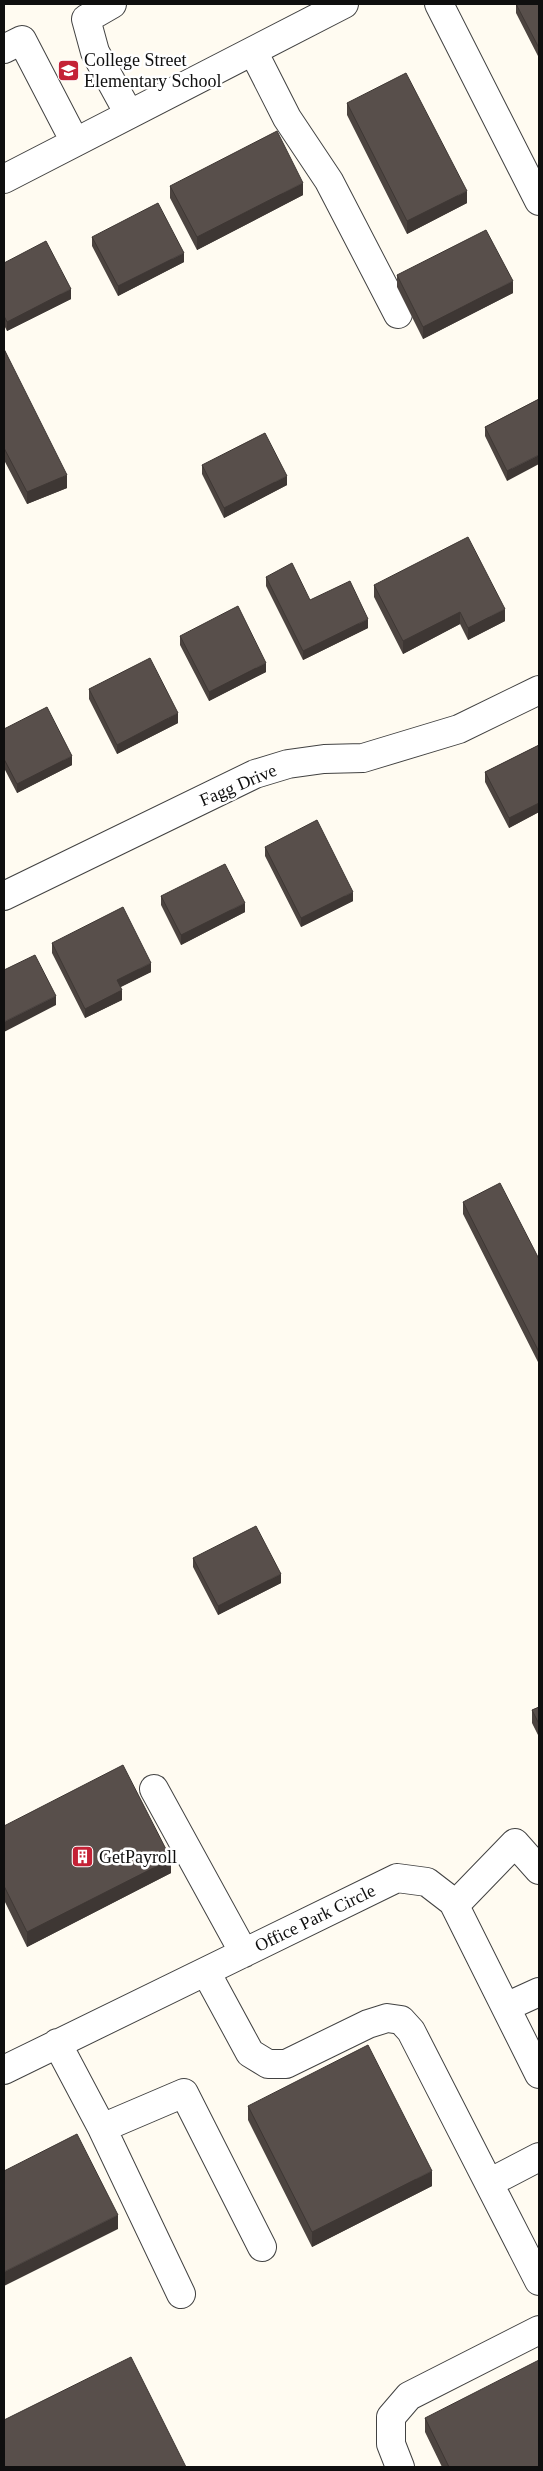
<svg xmlns="http://www.w3.org/2000/svg" width="543" height="2471" font-family="Georgia,serif">
<style>
.lines{fill:none;stroke-linecap:round;stroke-linejoin:round}
.minor-casing{stroke:#424242;stroke-width:30}
.minor{stroke:#fff;stroke-width:28}
.wall{fill:#4c4440}
.shaded-wall{fill:#3e3734}
.building{fill:#584f4b;stroke:#3e3734}
.labels{text-anchor:middle;stroke-width:5;stroke-linejoin:round;paint-order:stroke}
.poi-label{font-size:18px;fill:#0f0f0f;stroke:#fff;text-anchor:start}
.street-label{font-size:18px;fill:#0f0f0f;stroke:#fff}
</style>
<rect width="100%" height="100%" fill="#fffbf1"/>
<g class="lines">
<defs>
<path id="minor" d="M112,4l-26,15 9,33 34,62
M439,4l100,197
M4,49l18,-9 53,102
M253,51l34,67 42,63 69,133
M4,179l340,-175
M4,896l251,-122 33,-10 36,-5 39,-1 96,-29 80,-39
M154,1789l90,164
M455,1905l60,-62 24,27
M206,1972l44,81 18,11h18l82,-40 19,-6 14,2 10,11 128,250
M506,2007l33,-15
M57,2043l45,85 79,166
M4,2070l393,-192 30,4 26,20 86,172
M102,2128l82,-35 78,154
M489,2183l50,-26
M400,2467l-9,-23v-27l18,-21 130,-66"/>
</defs>
<use href="#minor" class="minor-casing"/>
<use href="#minor" class="minor"/>
</g>
<path class="wall" d="M516,4h23v54l-23,-45z
M347,103l120,100 -60,31 -60,-119z
M170,186l133,9 -106,55 -27,-52z
M92,237l92,25 -66,34 -26,-50z
M4,263l67,36 -64,32 -3,-6z
M397,275l116,18 -90,46 -26,-52z
M4,349l63,139 -40,16 -23,-44z
M539,399l-32,82 -22,-45v-9z
M202,465l85,20 -63,33 -22,-44z
M266,577l44,23 58,28 -65,32 -37,-74z
M374,585l131,36 -37,19 -8,-16 -57,30 -29,-57z
M180,636l86,36 -57,29 -29,-56z
M89,689l89,34 -61,31 -28,-55z
M4,729l68,36 -55,28 -13,-25z
M539,745v67l-30,16 -24,-46v-10z
M265,847l88,54 -52,26 -36,-71z
M161,896l84,16 -64,33 -20,-40z
M52,943l99,29 -31,15 2,13 -37,18 -33,-65z
M463,1202l76,57v105l-76,-150z
M193,1558l88,25 -63,32 -25,-48z
M539,1707v30l-7,-14v-13z
M4,1826l167,47 -144,74 -23,-47z
M248,2106l184,80 -120,61 -64,-127z
M425,2418l114,49h-97l-17,-35z"/>
<path class="shaded-wall" d="M303,183v12l-106,55v-13z
M467,191v12l-60,31v-13z
M184,253v9l-66,34v-10z
M513,281v12l-90,46v-12z
M71,289v10l-64,32v-9z
M539,455v9l-32,17v-10z
M67,475v13l-40,16v-12z
M287,476v9l-63,33v-10z
M505,609v12l-37,19v-12z
M460,612v12l-57,30v-13z
M368,619v9l-65,32v-9z
M266,663v9l-57,29v-9z
M178,713v10l-61,31v-9z
M72,756v9l-55,28v-9z
M539,803v9l-30,16v-10z
M353,892v9l-52,26v-9z
M245,903v9l-64,33v-10z
M151,963v9l-34,17v-9z
M122,990v10l-37,18v-9z
M56,996v9l-52,27v-10z
M281,1574v9l-63,32v-9z
M171,1859v14l-144,74v-15z
M432,2171v15l-120,61v-15z
M118,2215v14l-114,57v-14z"/>
<path class="building" d="M516,4h23v44z
M406,73l61,118 -60,30 -60,-118z
M277,131l26,52 -106,54 -27,-51z
M158,203l26,50 -66,33 -26,-49z
M486,230l27,51 -90,46 -26,-52z
M46,241l25,48 -64,33 -3,-6v-53z
M4,349l63,126 -40,17 -23,-44z
M539,399v56l-32,16 -22,-44z
M265,433l22,43 -63,32 -22,-43z
M468,537l37,72 -37,19 -8,-16 -57,29 -29,-56z
M292,563l18,37 40,-19 18,38 -65,32 -37,-74z
M238,606l28,57 -57,29 -29,-56z
M150,658l28,55 -61,32 -28,-56z
M47,707l25,49 -55,28 -13,-25v-30z
M539,745v58l-30,15 -24,-46z
M317,820l36,72 -52,26 -36,-71z
M225,864l20,39 -64,32 -20,-39z
M123,907l28,56 -34,17 5,10 -37,19 -33,-66z
M35,955l21,41 -52,26v-52z
M500,1183l39,76v93l-76,-150z
M256,1526l25,48 -63,32 -25,-48z
M539,1707v17l-7,-14z
M123,1765l48,94 -144,73 -23,-46v-60z
M368,2045l64,126 -120,61 -64,-126z
M77,2134l41,81 -114,57v-101z
M131,2357l55,110h-182v-47z
M539,2360v107h-90l-24,-49z"/>
<defs>
<symbol id="school-square" viewBox="-11 -11 22 22"><rect x="-9" y="-9" width="18" height="18" rx="4" fill="#c42236" stroke="#fff"/><path d="M0-5L7-2L0 1L-7-2ZM-4 1L0 2.5L4 1V4Q0 6-4 4Z" fill="#fff"/></symbol>
<symbol id="building-square" viewBox="-11 -11 22 22"><rect x="-9" y="-9" width="18" height="18" rx="4" fill="#c42236" stroke="#fff"/><path d="M-4-6H4V6H1V3H-1V6H-4ZM-2.5-4.3h1.7v1.8h-1.7ZM.8-4.3h1.7v1.8H.8ZM-2.5-1h1.7V.8h-1.7ZM.8-1h1.7V.8H.8Z" fill="#fff"/></symbol>
</defs>
<g fill-rule="evenodd">
<use href="#school-square" x="56" y="58" width="25" height="25"/>
<use href="#building-square" x="70" y="1844" width="25" height="25"/>
</g>
<g class="labels">
<g class="poi-label">
<text x="84" y="66">College Street<tspan x="84" dy="21">Elementary School</tspan></text>
<text x="99" y="1863">GetPayroll</text>
</g>
<g class="street-label">
<text transform="translate(238 785) rotate(-23)" y="6">Fagg Drive</text>
<text transform="translate(315 1918) rotate(-26)" y="6">Office Park Circle</text>
</g>
</g>
<rect width="543" height="2471" fill="none" stroke="#0f0f0f" stroke-width="10"/>
</svg>
